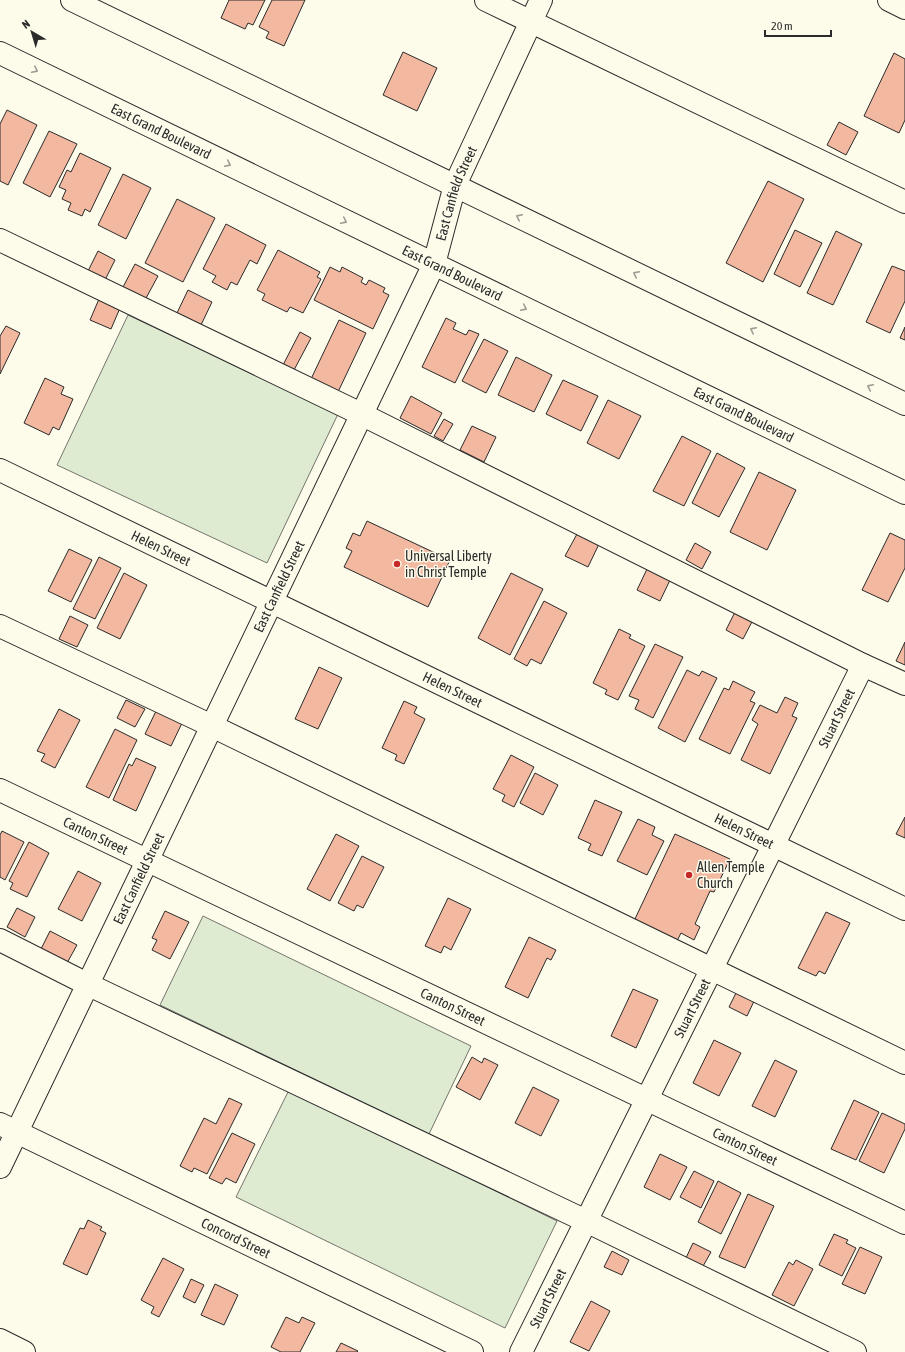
<svg xmlns="http://www.w3.org/2000/svg" width="905" height="1352" font-family="'Asap Condensed',sans-serif">
<style>
.green{fill:#deebd1;stroke:#74746e}
.building{fill:#f2b8a0;stroke:#2b2b2b}
.lines{fill:none;stroke-linecap:round;stroke-linejoin:round}
.minor-casing{stroke:#2b2b2b;stroke-width:24}
.major-casing{stroke:#2b2b2b;stroke-width:24}
.minor{stroke:#fdfbea;stroke-width:22}
.major{stroke:#fdfbea;stroke-width:22}
.oneway{stroke:#9e9d94}
.poi-dot{fill:#c62828;stroke:#fdfbea;stroke-width:1.5}
.labels{text-anchor:middle;stroke-width:3;stroke-linejoin:round;paint-order:stroke}
.street-label{font-size:14px;fill:#2b2b2b;stroke:#fdfbea}
.poi-label{font-size:14px;fill:#2b2b2b;stroke:#fdfbea;text-anchor:start}
</style>
<rect width="100%" height="100%" fill="#fdfbea"/>
<path class="green" d="M128,315l210,99 -71,149 -210,-98z
M203,916l268,130 -42,88 -269,-129z
M289,1090l268,131 -52,107 -269,-131z"/>
<path class="building" d="M229,0h36l-12,25 -5,-2 -3,6 -24,-11z
M272,0h33l-21,46 -18,-8 3,-6 -10,-5z
M403,52l34,16 -20,43 -34,-16z
M894,53l11,6v61l-6,13 -35,-17z
M7,110l30,15 -29,60 -8,-4v-57z
M839,122l19,10 -12,23 -19,-10z
M49,131l28,13 -27,53 -27,-14z
M80,153l31,15 -21,44 -5,-3 -3,7 -14,-6 3,-7 -9,-4 4,-9 -7,-3 8,-17 4,2z
M123,174l28,14 -25,51 -28,-14z
M768,181l36,18 -41,83 -37,-19z
M177,199l38,19 -32,64 -38,-19z
M226,224l40,21 -9,19 -7,-4 -13,25 -6,-3 -4,8 -15,-8 4,-6 -13,-7z
M795,230l27,13 -22,44 -26,-13z
M836,231l26,13 -29,61 -26,-12z
M278,250l42,22 -3,5 4,2 -18,34 -13,-6 -3,5 -25,-12 3,-6 -8,-4z
M98,251l17,9 -10,20 -17,-9z
M135,264l23,12 -13,24 -23,-11z
M892,266l13,5v30l-15,32 -24,-11z
M330,267l10,5 2,-5 21,11 -2,4 5,3 3,-5 16,8 -2,4 6,3 -16,34 -59,-29z
M188,290l24,12 -11,23 -24,-12z
M99,299l21,9 -9,21 -21,-9z
M446,318l10,5 -3,6 13,6 3,-5 10,4 -24,49 -33,-16z
M339,320l27,13 -28,59 -27,-13z
M6,326l14,7 -20,41v-38z
M905,327v13l-5,-2z
M300,332l11,6 -17,32 -11,-5z
M484,339l24,12 -22,42 -24,-12z
M516,357l36,18 -18,37 -36,-17z
M45,378l19,9 -3,7 12,5 -14,31 -6,-3 -4,8 -25,-12z
M563,380l35,16 -17,35 -35,-17z
M411,396l31,17 -11,21 -31,-16z
M608,400l33,16 -22,43 -32,-16z
M444,419l9,5 -10,17 -9,-5z
M472,426l24,11 -12,25 -24,-12z
M682,436l29,15 -27,55 -31,-15z
M717,453l28,15 -26,49 -27,-14z
M759,472l37,18 -29,60 -37,-18z
M367,521l83,39 -22,47 -84,-40 8,-16 -6,-3 7,-15 7,3z
M890,533l15,7v28l-17,34 -26,-12z
M577,534l22,10 -11,23 -23,-11z
M695,543l16,9 -9,17 -16,-9z
M69,549l23,11 -21,42 -23,-11z
M99,557l22,11 -26,51 -22,-10z
M648,567l23,11 -11,23 -23,-11z
M124,573l23,12 -27,54 -23,-11z
M511,573l32,16 -33,66 -32,-17z
M544,601l23,12 -26,51 -10,-5 -4,7 -13,-7z
M737,608l18,8 -12,23 -17,-9z
M70,616l18,9 -11,22 -18,-8z
M619,629l12,6 -2,3 16,8 -27,54 -13,-6 2,-4 -14,-7z
M905,642v23l-9,-4z
M655,644l28,13 -30,61 -18,-9 4,-9 -10,-4z
M319,667l23,11 -24,51 -23,-10z
M687,670l12,6 3,-5 15,7 -32,64 -27,-14z
M733,681l22,11 -5,9 5,2 -25,51 -31,-15 25,-51 5,2z
M785,697l13,6 -6,13 5,2 -27,56 -29,-14 17,-36 -6,-4 8,-15 17,8z
M126,700l19,9 -10,18 -18,-9z
M404,701l13,6 -3,6 11,6 -21,45 -9,-4 2,-5 -15,-7z
M59,709l21,11 -25,48 -14,-7 4,-7 -8,-3z
M157,709l26,12 -12,25 -26,-12z
M115,729l22,11 -28,58 -23,-11z
M511,755l23,12 -20,40 -12,-6 3,-6 -12,-6z
M136,758l20,9 -20,44 -23,-11 16,-36 3,2z
M535,773l23,12 -15,30 -23,-12z
M595,800l27,12 -20,44 -14,-6 3,-6 -13,-6z
M905,817v21l-9,-4z
M638,819l17,8 -3,8 12,6 -17,34 -30,-14z
M2,831l22,11 -19,38 -5,-3v-42z
M336,834l23,12 -29,55 -23,-12z
M675,834l55,25 -16,33 -4,-1 -15,33 5,3 -6,13 -13,-7 -4,8 -43,-20z
M29,842l20,11 -22,44 -17,-8 3,-6 -4,-2z
M362,856l22,11 -21,41 -6,-3 -3,6 -16,-8z
M78,871l23,12 -19,38 -24,-12z
M448,898l23,11 -20,41 -7,-4 -3,7 -16,-7z
M17,908l18,9 -10,20 -18,-10z
M165,911l24,11 -19,37 -18,-9 5,-10 -5,-2z
M826,912l24,11 -25,51 -6,-3 -3,5 -18,-8z
M50,931l27,14 -10,18 -26,-14z
M529,937l27,13 -5,10 -4,-2 -19,40 -23,-11z
M633,989l25,11 -22,48 -25,-12z
M738,989l18,8 -9,19 -18,-9z
M714,1040l27,13 -22,43 -26,-13z
M472,1057l10,6 2,-5 14,7 -18,35 -24,-13z
M775,1060l22,11 -22,46 -23,-11z
M533,1087l26,13 -18,36 -26,-13z
M229,1098l13,6 -35,70 -13,-6 -2,4 -12,-6 24,-48 12,6z
M854,1100l25,12 -23,48 -25,-11z
M882,1113l23,11v5l-21,44 -25,-12z
M232,1133l23,11 -19,39 -10,-5 -4,6 -13,-6z
M660,1154l27,13 -17,33 -26,-13z
M694,1171l20,10 -13,27 -21,-11z
M718,1181l23,12 -20,41 -23,-12z
M748,1194l26,12 -29,62 -26,-11z
M88,1220l14,7 -2,3 6,3 -19,42 -24,-11 17,-36 4,1z
M834,1234l14,6 -2,3 10,5 -14,28 -23,-11z
M693,1243l18,9 -9,16 -17,-8z
M860,1247l22,10 -17,37 -23,-10z
M612,1251l17,9 -7,15 -18,-8z
M163,1258l21,11 -25,48 -8,-4 3,-6 -13,-7z
M796,1260l17,9 -19,37 -22,-11 17,-33 4,3z
M191,1279l13,6 -9,18 -12,-6z
M215,1284l23,11 -14,30 -23,-10z
M591,1301l19,10 -21,40 -19,-9z
M286,1317l13,6 3,-6 13,6 -15,29h-19l-10,-5z
M341,1343l17,8 -1,1h-21z"/>
<g class="lines">
<defs>
<g id="minor">
<path d="M486,0l419,202"/>
<path d="M889,0l16,8"/>
<path d="M0,240l361,174 502,251 42,19"/>
<path id="s1" d="M0,470l905,439"/>
<path d="M0,626l212,100 693,337"/>
<path id="s2" d="M0,790l905,433"/>
<path d="M0,940l87,44 499,237 269,131"/>
<path id="s3" d="M0,1124l472,228"/>
<path id="s4" d="M0,1167l434,-903 21,-79 86,-185"/>
<path d="M0,1340l24,12"/>
<path id="s5" d="M521,1352l342,-687"/>
</g>
<g id="major">
<path d="M72,0l833,404"/>
<path id="s6" d="M0,53l905,440"/>
</g>
</defs>
<use href="#minor" class="minor-casing"/>
<use href="#major" class="major-casing"/>
<use href="#minor" class="minor"/>
<use href="#major" class="major"/>
</g>
<defs><path id="oneway-chevron" d="M-2-3.5L2.5 0L-2 3.5" fill="none" stroke-width="1.6" stroke-linecap="round" stroke-linejoin="round"/></defs>
<g class="oneway">
<use href="#oneway-chevron" transform="translate(35 70) rotate(26)"/>
<use href="#oneway-chevron" transform="translate(228 164) rotate(26)"/>
<use href="#oneway-chevron" transform="translate(519 217) rotate(-154)"/>
<use href="#oneway-chevron" transform="translate(344 221) rotate(26)"/>
<use href="#oneway-chevron" transform="translate(636 274) rotate(-154)"/>
<use href="#oneway-chevron" transform="translate(524 308) rotate(26)"/>
<use href="#oneway-chevron" transform="translate(753 330) rotate(-154)"/>
<use href="#oneway-chevron" transform="translate(870 387) rotate(-154)"/>
</g>
<g class="poi-dot">
<circle cx="397" cy="564" r="4"/>
<circle cx="689" cy="875" r="4"/>
</g>
<g class="labels">
<g class="street-label">
<text dy="5" stroke="none"><textPath href="#s6" startOffset="179">East Grand Boulevard</textPath></text>
<text dy="5" stroke="none"><textPath href="#s4" startOffset="1076">East Canfield Street</textPath></text>
<text dy="5" stroke="none"><textPath href="#s6" startOffset="503">East Grand Boulevard</textPath></text>
<text dy="5" stroke="none"><textPath href="#s6" startOffset="827">East Grand Boulevard</textPath></text>
<text dy="5" stroke="none"><textPath href="#s1" startOffset="179">Helen Street</textPath></text>
<text dy="5" stroke="none"><textPath href="#s4" startOffset="644">East Canfield Street</textPath></text>
<text dy="5" stroke="none"><textPath href="#s1" startOffset="503">Helen Street</textPath></text>
<text dy="5" stroke="none"><textPath href="#s5" startOffset="708">Stuart Street</textPath></text>
<text dy="5" stroke="none"><textPath href="#s1" startOffset="827">Helen Street</textPath></text>
<text dy="5" stroke="none"><textPath href="#s2" startOffset="106">Canton Street</textPath></text>
<text dy="5" stroke="none"><textPath href="#s4" startOffset="320">East Canfield Street</textPath></text>
<text dy="5" stroke="none"><textPath href="#s2" startOffset="502">Canton Street</textPath></text>
<text dy="5" stroke="none"><textPath href="#s5" startOffset="384">Stuart Street</textPath></text>
<text dy="5" stroke="none"><textPath href="#s2" startOffset="826">Canton Street</textPath></text>
<text dy="5" stroke="none"><textPath href="#s3" startOffset="262">Concord Street</textPath></text>
<text dy="5" stroke="none"><textPath href="#s5" startOffset="60">Stuart Street</textPath></text>
</g>
<g class="poi-label">
<text x="405" y="561">Universal Liberty<tspan x="405" dy="16">in Christ Temple</tspan></text>
<text x="697" y="872">Allen Temple<tspan x="697" dy="16">Church</tspan></text>
</g>
</g>
<g transform="translate(32 32) rotate(322)" stroke="#fdfbea" stroke-width="3" paint-order="stroke">
<path d="M0-3L7 15L0 10L-7 15Z" fill="#2b2b2b"/>
<text y="-6" font-size="11" font-weight="bold" text-anchor="middle" fill="#2b2b2b">N</text>
</g>
<path d="M765 30v6h66v-6" fill="none" stroke="#2b2b2b" stroke-width="2"/>
<text x="771" y="30" font-size="12" fill="#2b2b2b" stroke="#fdfbea" stroke-width="3" paint-order="stroke">20 m</text>
</svg>
